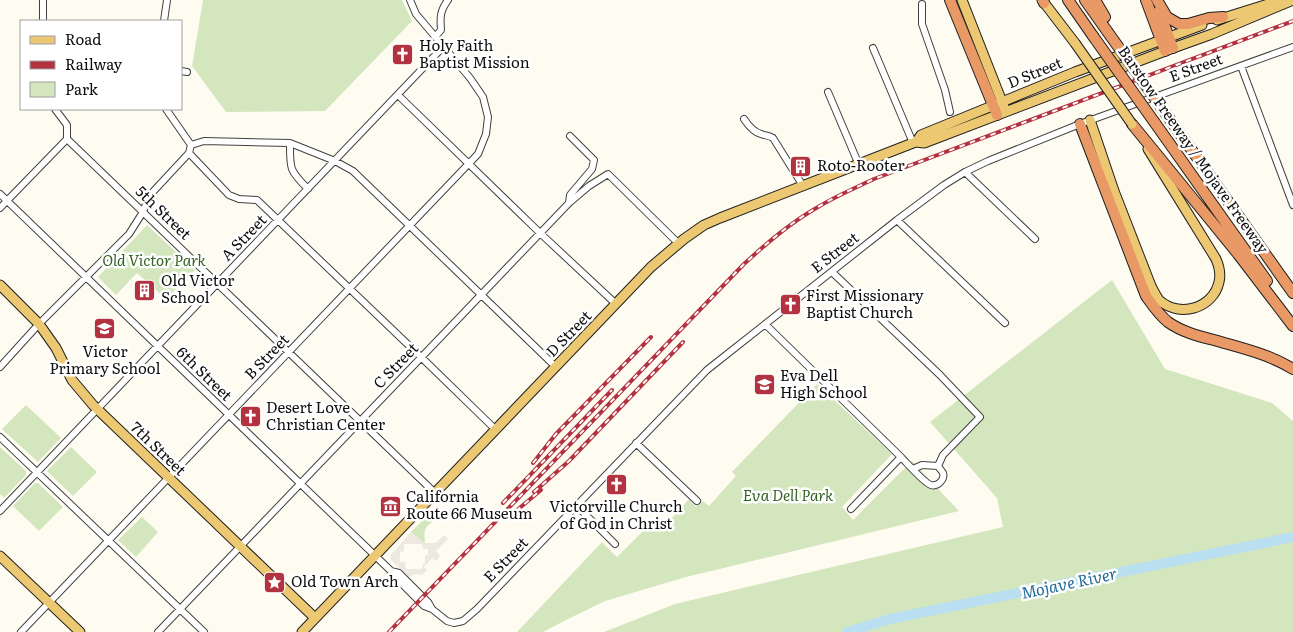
<svg xmlns="http://www.w3.org/2000/svg" width="1293" height="632" font-family="Literata,serif">
<style>
.green{fill:#d4e6bd}
.plaza{fill:#eee9e0;fill-rule:evenodd}
.lines{fill:none;stroke-linecap:round;stroke-linejoin:round}
.river{stroke:#badff1;stroke-width:10}
.minor-casing{stroke:#414141;stroke-width:8}
.major-casing{stroke:#1f1f1f;stroke-width:11}
.highway-casing{stroke:#1f1f1f;stroke-width:12}
.minor{stroke:#fff;stroke-width:6}
.major{stroke:#ecc872;stroke-width:9}
.highway{stroke:#e89965;stroke-width:10}
.rail-casing{stroke:#b33240;stroke-width:4}
.rail{stroke:#fff;stroke-width:2;stroke-dasharray:5.5;stroke-linecap:butt}
.major-bridge-casing{stroke:#1f1f1f;stroke-width:11;stroke-linecap:butt}
.highway-bridge-casing{stroke:#1f1f1f;stroke-width:12;stroke-linecap:butt}
.major-bridge{stroke:#ecc872;stroke-width:9}
.highway-bridge{stroke:#e89965;stroke-width:10}
.labels{text-anchor:middle;stroke-width:5;stroke-linejoin:round;paint-order:stroke}
.poi-label{font-size:15px;fill:#0e0e0e;stroke:#fff;text-anchor:start}
.street-label{font-size:15px;fill:#0e0e0e;stroke:#fff}
.park-label{font-size:15px;font-style:italic;fill:#346124;stroke:#fff}
.water-label{font-size:16px;font-style:italic;fill:#226a96;stroke:#fff}
</style>
<rect width="100%" height="100%" fill="#fefbf1"/>
<path class="green" d="M203,0h199l10,21 -87,90 -99,1 -34,-46z
M147,225l48,45 -29,29 -29,-26 -21,22 -18,-18z
M1112,280l53,89 107,34 21,18v211h-689l71,-28 328,-77 -6,-29 -67,-76z
M817,384l75,70 -50,53 11,13 59,-59 47,50 -273,66 -81,24 -37,18 -25,13h-26l85,-90 15,15 36,-36 9,8 27,-30 7,8 7,-6 6,5 27,-30 -4,-4z
M26,405l35,33 -23,24 -36,-33z
M0,447l26,24v4l-22,23 -4,-4z
M71,447l26,25 -24,24 -26,-25z
M35,483h3l25,24 -24,24 -26,-25z
M436,507l10,10c-15,5 -24,7 -21,25l-1,1 -13,-11z
M142,517l16,15 -22,25 -18,-17z"/>
<path class="plaza" d="M411,532l13,11h12l8,-8 4,4 -12,12 4,5 -4,5 -4,-3 -8,9 3,3 -5,5 -7,-1 -6,3 -18,-17v-5zM404,544h18l1,5h5v6h-3v9h-2l-1,5h-16l-1,-7h-5v-10l4,-1z"/>
<g class="lines">
<path class="river" d="M847,632l43,-13 403,-82"/>
<defs>
<path id="minor" d="M43,0v21
M922,4v20l23,66 5,22
M164,21l3,-21
M435,37l6,-7c-1,-13 -1,-19 7,-30
M873,48l40,95
M1241,66l52,139
M181,71l6,1
M828,92l31,73
M398,95l142,138 76,71
M744,119c4,6 9,13 17,15 5,2 7,1 12,4l30,48
M67,139l368,354
M290,143c0,26 -1,27 18,46
M191,145l13,-4 86,2 45,18 18,10 203,196
M189,153l40,42 10,4 18,1 164,157 75,73
M965,172l70,67
M0,194l391,377 6,8 27,27 8,3
M569,203l1,-8 22,-26 2,-9 -24,-24
M0,208l67,-69v-14l-12,-16
M897,220l108,103
M832,272l108,103 40,42 -37,38 -5,11
M765,324l136,133 -50,52
M0,367l39,-43 90,-90 14,-22 6,-16 40,-43 2,-8 -25,-36
M0,437l204,195
M636,443l61,58
M901,457c6,6 23,26 30,28 7,2 14,-6 12,-12 -1,-2 -4,-5 -5,-7l-16,-1 -9,4
M576,505l39,39
M0,511l443,-464
M391,571l8,2 29,29 4,7 15,12 7,2 9,-2 14,-12 230,-239 190,-150 47,-35 21,-13 23,-11 92,-37 213,-77
M21,632l457,-478 8,-20 2,-17 -5,-20 -13,-19 -54,-64 -6,-14
M158,632l76,-79 335,-350 20,-17 19,-12 70,69"/>
<path id="major" d="M962,0l42,107
M1042,0l33,43
M1217,20l64,-20
M1090,120l24,71 37,95c2,4 5,10 8,14 20,18 54,9 60,-18 2,-8 0,-16 -3,-23l-68,-110
M916,142l8,1 249,-95 39,-14 81,-34
M0,285l39,39 17,24 16,32 21,25 222,213
M0,556l80,76
M302,632l349,-365 33,-28 20,-14 16,-7 193,-75 3,-1 5,-7 154,-63 127,-47"/>
<path id="highway" d="M950,0l47,115
M1043,0l1,3
M1068,0l25,36
M1085,0l22,31
M1095,0l10,17
M1146,0l19,51
M1157,0l10,17 12,7h9l21,-6 14,-1
M1159,11l14,37
M1169,118l124,175
M1155,123l112,158
M1080,124l66,172c7,10 13,19 22,26 14,10 30,14 46,18 27,8 55,14 79,29
M1132,124l106,130 55,72"/>
</defs>
<use href="#minor" class="minor-casing"/>
<use href="#major" class="major-casing"/>
<use href="#highway" class="highway-casing"/>
<use href="#minor" class="minor"/>
<use href="#major" class="major"/>
<use href="#highway" class="highway"/>
<defs>
<path id="rail" d="M533,463l23,-29 95,-97
M534,492l35,-31 114,-119
M503,503l109,-113
M516,511l25,-21
M389,632l355,-368c23,-21 46,-41 74,-57 18,-11 37,-19 56,-28l419,-158"/>
</defs>
<use href="#rail" class="rail-casing"/>
<use href="#rail" class="rail"/>
<defs>
<path id="major-bridge" d="M1075,43l57,81"/>
<path id="highway-bridge" d="M1107,31l62,87
M1093,36l62,87"/>
</defs>
<use href="#major-bridge" class="major-bridge-casing"/>
<use href="#highway-bridge" class="highway-bridge-casing"/>
<use href="#major-bridge" class="major-bridge"/>
<use href="#highway-bridge" class="highway-bridge"/>
</g>
<defs>
<symbol id="church-square" viewBox="-11 -11 22 22"><rect x="-9" y="-9" width="18" height="18" rx="4" fill="#b33240" stroke="#fff"/><path d="M-1.2-6h2.4v3.5h3.3v2.4h-3.3V6h-2.4V-.1h-3.3v-2.4h3.3Z" fill="#fff"/></symbol>
<symbol id="building-square" viewBox="-11 -11 22 22"><rect x="-9" y="-9" width="18" height="18" rx="4" fill="#b33240" stroke="#fff"/><path d="M-4-6H4V6H1V3H-1V6H-4ZM-2.5-4.3h1.7v1.8h-1.7ZM.8-4.3h1.7v1.8H.8ZM-2.5-1h1.7V.8h-1.7ZM.8-1h1.7V.8H.8Z" fill="#fff"/></symbol>
<symbol id="school-square" viewBox="-11 -11 22 22"><rect x="-9" y="-9" width="18" height="18" rx="4" fill="#b33240" stroke="#fff"/><path d="M0-5L7-2L0 1L-7-2ZM-4 1L0 2.5L4 1V4Q0 6-4 4Z" fill="#fff"/></symbol>
<symbol id="museum-square" viewBox="-11 -11 22 22"><rect x="-9" y="-9" width="18" height="18" rx="4" fill="#b33240" stroke="#fff"/><path d="M0-6L6-3V-2H-6V-3ZM-5-1h2V3h-2ZM-1-1h2V3h-2ZM3-1h2V3H3ZM-6 4H6V6H-6Z" fill="#fff"/></symbol>
<symbol id="sight-square" viewBox="-11 -11 22 22"><rect x="-9" y="-9" width="18" height="18" rx="4" fill="#b33240" stroke="#fff"/><path d="M0-6L1.8-2.2L6-1.7L2.9 1.2L3.7 5.4L0 3.3L-3.7 5.4L-2.9 1.2L-6-1.7L-1.8-2.2Z" fill="#fff"/></symbol>
</defs>
<g fill-rule="evenodd">
<use href="#church-square" x="390" y="42" width="25" height="25"/>
<use href="#building-square" x="788" y="154" width="25" height="25"/>
<use href="#building-square" x="132" y="278" width="25" height="25"/>
<use href="#church-square" x="778" y="292" width="25" height="25"/>
<use href="#school-square" x="92" y="316" width="25" height="25"/>
<use href="#school-square" x="752" y="372" width="25" height="25"/>
<use href="#church-square" x="238" y="404" width="25" height="25"/>
<use href="#church-square" x="604" y="472" width="25" height="25"/>
<use href="#museum-square" x="378" y="494" width="25" height="25"/>
<use href="#sight-square" x="262" y="570" width="25" height="25"/>
</g>
<g class="labels">
<g class="poi-label">
<text x="419" y="51">Holy Faith<tspan x="419" dy="17">Baptist Mission</tspan></text>
<text x="817" y="171">Roto-Rooter</text>
<text x="161" y="286">Old Victor<tspan x="161" dy="17">School</tspan></text>
<text x="806" y="301">First Missionary<tspan x="806" dy="17">Baptist Church</tspan></text>
<text x="105" y="357" text-anchor="middle">Victor<tspan x="105" dy="17">Primary School</tspan></text>
<text x="780" y="381">Eva Dell<tspan x="780" dy="17">High School</tspan></text>
<text x="266" y="413">Desert Love<tspan x="266" dy="17">Christian Center</tspan></text>
<text x="406" y="502">California<tspan x="406" dy="17">Route 66 Museum</tspan></text>
<text x="616" y="512" text-anchor="middle">Victorville Church<tspan x="616" dy="17">of God in Christ</tspan></text>
<text x="291" y="587">Old Town Arch</text>
</g>
<g class="street-label">
<text transform="translate(1196 68) rotate(-20)" y="5">E Street</text>
<text transform="translate(1035 73) rotate(-22)" y="5">D Street</text>
<text transform="translate(1193 150) rotate(55)" y="5">Barstow Freeway / Mojave Freeway</text>
<text transform="translate(163 213) rotate(44)" y="5">5th Street</text>
<text transform="translate(244 238) rotate(-46)" y="5">A Street</text>
<text transform="translate(835 253) rotate(-38)" y="5">E Street</text>
<text transform="translate(569 334) rotate(-46)" y="5">D Street</text>
<text transform="translate(267 357) rotate(-46)" y="5">B Street</text>
<text transform="translate(396 366) rotate(-46)" y="5">C Street</text>
<text transform="translate(204 374) rotate(44)" y="5">6th Street</text>
<text transform="translate(158 449) rotate(44)" y="5">7th Street</text>
<text transform="translate(506 560) rotate(-46)" y="5">E Street</text>
</g>
<g class="park-label">
<text x="154" y="266">Old Victor Park</text>
<text x="788" y="501">Eva Dell Park</text>
</g>
<g class="water-label">
<text transform="translate(1069 583) rotate(-12)" y="6">Mojave River</text>
</g>
</g>
<rect x="20" y="20" width="162" height="90" fill="#ffffff" stroke="#9f9f9f"/>
<rect x="30" y="36" width="25" height="8" fill="#ecc872" stroke="#9f9f9f"/>
<text x="65" y="45" font-size="15" fill="#0e0e0e">Road</text>
<rect x="30" y="61" width="25" height="8" fill="#b33240" stroke="#9f9f9f"/>
<text x="65" y="70" font-size="15" fill="#0e0e0e">Railway</text>
<rect x="30" y="82" width="25" height="15" fill="#d4e6bd" stroke="#9f9f9f"/>
<text x="65" y="95" font-size="15" fill="#0e0e0e">Park</text>
</svg>
